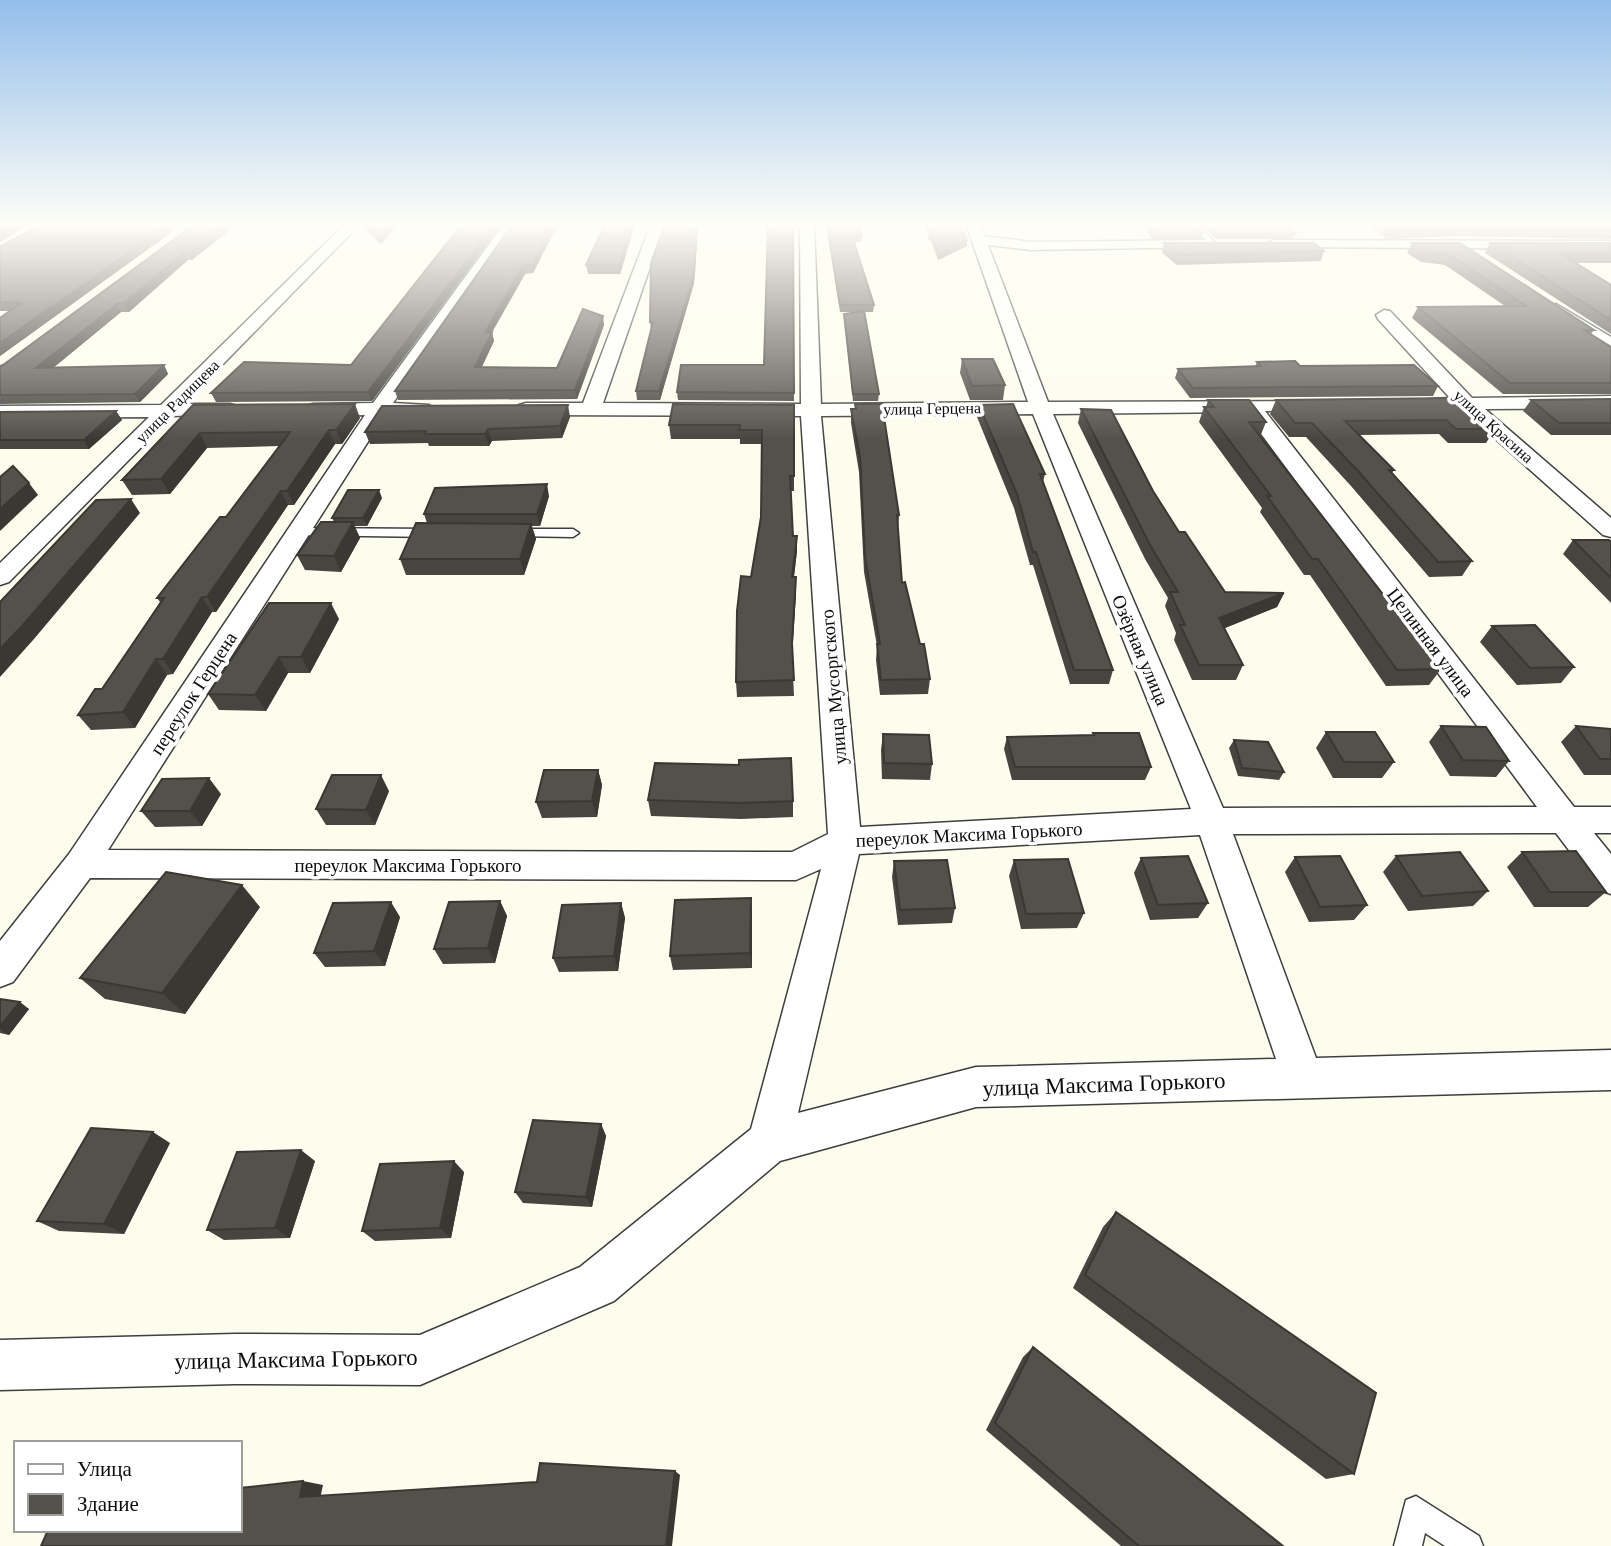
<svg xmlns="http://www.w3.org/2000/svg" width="1611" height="1546" font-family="Georgia,serif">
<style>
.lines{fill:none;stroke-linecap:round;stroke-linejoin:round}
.lane-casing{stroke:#3f3f3f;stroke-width:3}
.street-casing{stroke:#3f3f3f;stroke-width:3}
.lane{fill:#fff;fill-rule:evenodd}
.street{fill:#fff;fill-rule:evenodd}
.wall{fill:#484540}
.shaded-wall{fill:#3b3834}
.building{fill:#54504a;stroke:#3b3834;stroke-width:2}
.labels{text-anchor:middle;stroke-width:7;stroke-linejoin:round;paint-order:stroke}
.far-street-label{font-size:16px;fill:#0c0c0c;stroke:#fff}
.street-label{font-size:19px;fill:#0c0c0c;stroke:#fff}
.near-street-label{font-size:23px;fill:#0c0c0c;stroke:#fff}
</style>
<rect width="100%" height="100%" fill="#fdfded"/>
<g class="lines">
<defs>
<path id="lane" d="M1192,224h7l18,22h-6z
M299,528l134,1 6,4 -6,4 -138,-2v-6z
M515,529h58l6,4 -6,4 -62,-1v-6z
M1416,1496l63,40 4,10h-38l-20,-13 -3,13h-28l12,-46z"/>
<path id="street" d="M345,224h15l-176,180h46l7,2 3,4 -3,4 -65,2 -163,166 -9,3v-22l149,-146 -149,1v-12l161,-1z
M504,224h14l-125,179 36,2 3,4 -3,4 -44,2 -277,435 684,2 36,-18 -27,-418 -275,-1 -7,-2 -3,-4 3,-4 7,-2h57l68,-179h14l-62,179 198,1 -1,-180h14l7,180 207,-2 -62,-178h14l4,12 47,6 176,-2 7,4 -2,3 -181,3 -43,-5 60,157 274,-1 3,4 -3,4 -7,2h-50l309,396h37v26h-17l17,21v40l-12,-4 -43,-57 -323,1 83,224 295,-8v40l-635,17 -196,54 -166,140 -194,84 -185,-1 -235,6v-50l235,-6 185,1 160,-68 171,-138 70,-260 -25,11 -706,-2 -77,104 -13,5v-46l69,-87 296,-439 -52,1 -7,-2 -3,-4 3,-4 7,-2 60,-1zM1245,412l292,395 -314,1 -170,-394zM1033,414l158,395 -331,18 -39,-411zM1200,835l76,224 -300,8 -178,46 61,-259z
M1273,240l338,1v8l-343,-2 -2,-3z
M1556,304l55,33v13l-61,-37 -2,-4z
M1384,310l6,1 82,87 139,-2v12l-126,1 126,109v19l-8,-2 -141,-126 -47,-1 -3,-4 3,-4 35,-2 -72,-79 -2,-4z"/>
</defs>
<use href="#lane" class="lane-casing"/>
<use href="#street" class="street-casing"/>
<use href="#lane" class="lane"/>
<use href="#street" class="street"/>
</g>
<path class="wall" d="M41,224h142l-183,132v-38l10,-7h-10v-64z
M195,224l-3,36h-4l-59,52h-8l-68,56 111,-3 4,9 -28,28 -140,2v-38l3,-1z
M361,224h37l-17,20 -20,-18z
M462,224h40l-130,177 -156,1 -5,-9 140,-28z
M513,224h45l-25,49 -8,1 -33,58 2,9 -12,26 75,1 47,-43 -27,74 -179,1 -3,-9z
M635,224l-15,50h-32l-2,-9z
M665,224h33l-4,59 -34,117h-23l-1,-9 15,-61 -1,-8z
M793,224l1,177 -116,-1 -1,-8 87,-27z
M826,224h33l3,12 -1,6h-7l20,63 -1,7h-8l14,82 -1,7h-25l-9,-87 15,-2h-19z
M925,224h35l7,22 -29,14 -7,-19h-2z
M1142,224h54l7,9 -2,6h-49z
M1204,224h81l11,9 -3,6h-78l-11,-13z
M1367,224h244v15l-154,-3 -70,3z
M1164,243l160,8 -3,10 -144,4 -15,-12z
M1412,243h48l134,87 -3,4 20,13v47h-108l-91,-76 6,-11 87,-1 -60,-41 -24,-3 -14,-9z
M1490,243h121v20h-36l36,22v49l-126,-81z
M962,359l43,26 -2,15h-33l-10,-27z
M1257,362l43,4 138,20 -5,10 -243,2 -15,-20 3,-9 77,-2z
M1459,398l36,31 -9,14h-38l-9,-9 -80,1 35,35 -2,3 80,88 -10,15 -33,1 -78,-91 -45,-49h-17l-19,-23 6,-14z
M1611,399v36h-60l-28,-24 8,-11z
M1208,400l58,22 -6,15 181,232 -12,16 -43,1 -76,-111h-6l-44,-63 2,-4 -63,-86 5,-15h2z
M855,404l44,111 -1,15 4,53 28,96 -2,15 -48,1 -4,-35 1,-14 -13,-74 -5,-100 -8,-49v-14h4z
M193,405l167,13 -18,26h-7l-41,61h-6l-72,107h-4l-39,62 -6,1 -32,53 -44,2 -13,-15 24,-26 58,-87 -3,-4 69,-81 53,-71 -72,2 -37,46 -38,1 -10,-15z
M794,405v86h-3l2,45h4v15l-3,26 2,15 -4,61 2,43 -57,1 -1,-15 25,-165 1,-73h-22v-5h-69l-2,-14z
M979,405l66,69 -2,8 70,188 -4,14h-39l-37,-119h-3l-16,-57 -37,-91z
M1081,409l72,82 26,41 46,60 59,1 -7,14 -53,21 19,37 -7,15h-44l-18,-40 2,-7 -11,-27 3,-8 -23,-39 -67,-136z
M116,411l6,9 -33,29h-89v-37z
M570,417l-8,21 -70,3 -3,5h-60l-1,-3 -58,1 -5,-12z
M549,496l-9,30h-8l4,13 -12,36h-118l-6,-16 27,-36 -3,-9z
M382,498l-15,28h-13l6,12 -19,34 -36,-2 -8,-15 37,-33 -2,-4z
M1573,540l38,2v61l-48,-49z
M339,619l-29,54h-22l-22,38 -47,-1 -11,-16z
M1492,626l82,41 -13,16 -44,2 -37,-43z
M1441,726l68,35 -13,16 -46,-1 -21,-34z
M1576,726l35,3v46h-27l-23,-33z
M1326,732l68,30 -12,16h-49l-17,-30z
M1093,733l58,34 -6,13h-133l-8,-31 3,-12 86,-2z
M883,734l49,30 -2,16 -48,-1 -1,-29z
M1234,740l50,32 -5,8 -41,-4 -9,-28z
M598,770l4,15 -5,32 -55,1 -6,-16z
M389,791l-14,34h-49l-10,-16z
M221,794l-19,32 -47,1 -14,-16z
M648,800l145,1v16l-52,2 -90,-3z
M1522,852l84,40 -18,15h-54l-27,-40z
M1396,856l92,35 -15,15 -65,5 -25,-39z
M1295,857l72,48 -13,15 -45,2 -24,-50z
M1141,858l67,45 -10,15 -48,2 -16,-47z
M1014,860l70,53 -7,15 -56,1 -12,-53z
M894,861l61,47 -3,15 -54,2 -6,-48z
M751,898l1,15v55l-79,2 -3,-14z
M500,901l7,15 -12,47 -52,1 -9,-15z
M621,903l4,15 -7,53 -59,1 -6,-14z
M260,907l-75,107 -80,-15 -25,-21z
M400,917l-15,49 -60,1 -11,-14z
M0,999l29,10 -20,26 -9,-2z
M601,1124l5,12 -14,71 -69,-4 -8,-11z
M170,1143l-46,91 -65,-3 -22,-10z
M315,1161l-25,77 -66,2 -17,-10z
M464,1172l-13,66 -76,3 -13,-10z
M1116,1212l238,262 -28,5 -253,-191 30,-61z
M1033,1347l250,199h-162l-135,-116 37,-73z"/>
<path class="shaded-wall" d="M14,224h16l-30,18v-10z
M170,224h13l-183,132v-13z
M226,224h12l-46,36 -3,-8z
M389,224h9l-17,20 -3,-8z
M495,224h7l-130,177 -4,-9z
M553,224h5l-25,49 -1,-8z
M632,224h3l-15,50 -1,-9z
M697,224h1l-4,59 -34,117 -1,-9z
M967,240v6l-29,14 1,-6z
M184,252l4,8 -59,52 -5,-9z
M523,265l2,9 -38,67 -2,-8z
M117,304l4,8 -79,65 -6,-9z
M603,316l1,9 -27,74 -2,-9z
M492,332l2,9 -17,35 -2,-9z
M164,365l4,9 -28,28 -5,-8z
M355,404l5,14 -18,26 -6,-14z
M568,405l2,12 -8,21 -2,-12z
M116,411l6,9 -33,29 -5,-9z
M488,429l4,12 -3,5 -4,-12z
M329,430l6,14 -41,61 -7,-14z
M200,433l7,15 -37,46 -9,-15z
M29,483l9,12 -38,36v-22z
M547,484l2,12 -9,30 -3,-12z
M379,490l3,8 -15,28 -4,-8z
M281,491l7,14 -72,107 -9,-15z
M131,499l9,14 -106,126 -34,38v-28z
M353,522l7,16 -19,34 -7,-16z
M531,524l5,15 -12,36 -4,-16z
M797,536v15l-5,41v-15z
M796,577v15l-4,66v-15z
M1284,593l-7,14 -64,26 6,-15z
M202,597l10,15 -39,62 -10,-15z
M331,603l8,16 -29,54 -9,-16z
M279,657l9,16 -22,38 -11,-16z
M156,659l11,16 -32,53 -12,-16z
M598,770l4,15 -5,32 -5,-16z
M381,775l8,16 -14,34 -9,-15z
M209,778l12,16 -19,32 -12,-15z
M242,885l18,22 -75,107 -23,-21z
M751,898l1,15v55l-2,-15z
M500,901l7,15 -12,47 -7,-15z
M391,902l9,15 -15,49 -11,-15z
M621,903l4,15 -7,53 -4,-15z
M20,1002l9,7 -20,26 -9,-6v-3z
M601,1124l5,12 -14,71 -6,-10z
M153,1132l17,11 -46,91 -20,-10z
M301,1150l14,11 -25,77 -15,-10z
M454,1161l10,11 -13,66 -11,-10z
M675,1471l5,4 -8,71h-6z
M303,1481l20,4 -3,14 -20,-2z"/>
<path class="building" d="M0,224h14l-14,8z
M41,224h129l-170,119v-25l21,-15 -21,-1v-55z
M195,224h31l-37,28h-5l-60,51 -7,1 -81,64 128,-3 -29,29 -135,1v-29l3,-1z
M365,224h24l-11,12z
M462,224h33l-127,168 -157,1 33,-31 107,3z
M513,224h40l-21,41h-9l-38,68 7,-1 -17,35 82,1 26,-59 20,7 -28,74 -180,1z
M605,224h27l-13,41h-33z
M665,224h32l-3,51 -35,116h-23l17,-69h-3l1,-59z
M768,224h25l1,169 -117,-1 4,-27h83z
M827,224h32l3,12h-10l22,69h-34z
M927,224h33l7,16 -28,14 -7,-19h-3z
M1147,224h49l7,9h-49z
M1209,224h76l11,9h-80z
M1383,224h228v6l-150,-2 -70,2z
M1164,243h150l10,8 -145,4z
M1412,243h48l134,87h-10l27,17v36h-101l-92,-76 108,-1 -76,-51 -25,-3z
M1490,243h121v10l-50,1 50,31v35z
M864,311l15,83h-26l-9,-80z
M962,359h31l12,26 -33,1z
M1295,361l5,5 114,-1 24,21 -245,2 -15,-19 83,-3 -4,-4z
M1459,398l36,31h-39l-10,-9 -101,1 49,49h-5l83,91 -34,1 -80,-91 -46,-48h-17l-19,-23z
M1611,399v24h-52l-28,-23z
M1208,400h41l17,22h-17l192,247 -44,1 -79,-111h-6l-45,-63h4l-67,-89h10z
M355,404l-19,26h-7l-42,61h-6l-74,106h-5l-39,62h-7l-33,53 -45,3 17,-26h7l62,-91h-7l63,-81h6l64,-85 -90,1 -39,46 -39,1 71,-75z
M673,404l121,1v71h-4l3,60h4l-5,41h4l-4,66 2,37 -58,2 1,-71 4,-35 10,1 10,-60 1,-87h-23l1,-5h-71z
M855,404h27l17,111h-2l5,68 3,-1 15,62h4l6,35 -49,1 -4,-36h3l-15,-87 -5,-100 -9,-48h5z
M1013,404l32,70h-5l73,196h-39l-38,-118h-3l-16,-58 -38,-89z
M568,405l-8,21 -72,3 -3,5h-60l1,-3 -61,1 17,-26z
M1081,409l30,1 42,81 26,41h6l40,60 59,1 -65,25 24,47h-44l-19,-40h5l-15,-33h8l-28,-47z
M116,411l-32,29h-84v-28z
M13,466l16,17 -29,26v-32z
M547,484l-10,30h-113l11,-26z
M348,490h31l-16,28h-31z
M131,499l-108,126 -23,24v-47l96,-102z
M321,522h32l-19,34 -37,-1z
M416,523l115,1 -11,35h-120z
M1573,540h36l2,2v36z
M269,603h62l-30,54h-22l-24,38 -47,-1z
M1535,625l39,42 -44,1 -38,-42z
M1441,726l45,1 23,34 -46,-1z
M1576,726l35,3v30h-11z
M1326,732h49l19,30h-50z
M1093,733h46l12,34h-136l-8,-30 87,-2z
M883,734l46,1 3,29 -48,-1z
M1234,740l34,2 16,30 -42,-4z
M791,758l2,43 -54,2 -91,-3 7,-37 84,2v-5z
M544,770h54l-6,31 -56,1z
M332,775h49l-15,35 -50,-1z
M209,778l-19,33h-49l21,-32z
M1576,851l30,41h-56l-28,-40z
M1460,852l28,39 -66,5 -26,-40z
M1188,856l20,47 -50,2 -17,-47z
M1340,856l27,49 -47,2 -25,-50z
M1068,859l16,54 -58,1 -12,-54z
M947,860l8,48 -55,2 -6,-49z
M166,872l76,13 -80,108 -82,-15z
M751,898l-1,55 -80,3 5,-56z
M500,901l-12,47 -54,1 15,-47z
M391,902l-17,49 -60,2 19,-50z
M621,903l-7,53 -61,2 9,-53z
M0,999l20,3 -20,24z
M533,1120l68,4 -15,73 -71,-5z
M91,1128l62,4 -49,92 -67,-3z
M301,1150l-26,78 -68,2 30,-78z
M454,1161l-14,67 -78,3 18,-67z
M1116,1212l260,181 -22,81 -269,-199z
M1033,1347l250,199h-144l-144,-123z
M540,1463l135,8 -9,75h-625l7,-16h192v-42l63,-7 -3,16 237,-15z"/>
<linearGradient id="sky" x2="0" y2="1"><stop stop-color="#94beeb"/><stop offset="0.51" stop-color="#fefef7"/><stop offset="1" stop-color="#fefef7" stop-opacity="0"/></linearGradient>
<rect width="1611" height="441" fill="url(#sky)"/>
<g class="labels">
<g class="far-street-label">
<text transform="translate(177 401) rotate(-45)" y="6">улица Радищева</text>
<text transform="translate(932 408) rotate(-1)" y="6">улица Герцена</text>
<text transform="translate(1494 426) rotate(42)" y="6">улица Красина</text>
</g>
<g class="street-label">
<text transform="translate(1431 642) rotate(53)" y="7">Целинная улица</text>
<text transform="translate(1141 650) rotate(67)" y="7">Озёрная улица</text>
<text transform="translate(833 687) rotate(-95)" y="7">улица Мусоргского</text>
<text transform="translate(193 693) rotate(-57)" y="7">переулок Герцена</text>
<text transform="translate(969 834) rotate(-3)" y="7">переулок Максима Горького</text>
<text x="408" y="872">переулок Максима Горького</text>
</g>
<g class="near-street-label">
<text transform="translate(1104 1084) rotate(-2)" y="8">улица Максима Горького</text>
<text transform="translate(296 1359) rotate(-1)" y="8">улица Максима Горького</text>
</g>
</g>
<rect x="14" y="1441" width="228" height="91" fill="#ffffff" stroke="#9e9e9e" stroke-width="2"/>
<rect x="28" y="1464" width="35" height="10" fill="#ffffff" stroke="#9e9e9e" stroke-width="2"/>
<text x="77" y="1476" font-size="21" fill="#0c0c0c">Улица</text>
<rect x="28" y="1494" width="35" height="21" fill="#54504a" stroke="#9e9e9e" stroke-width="2"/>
<text x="77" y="1511" font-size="21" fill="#0c0c0c">Здание</text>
</svg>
